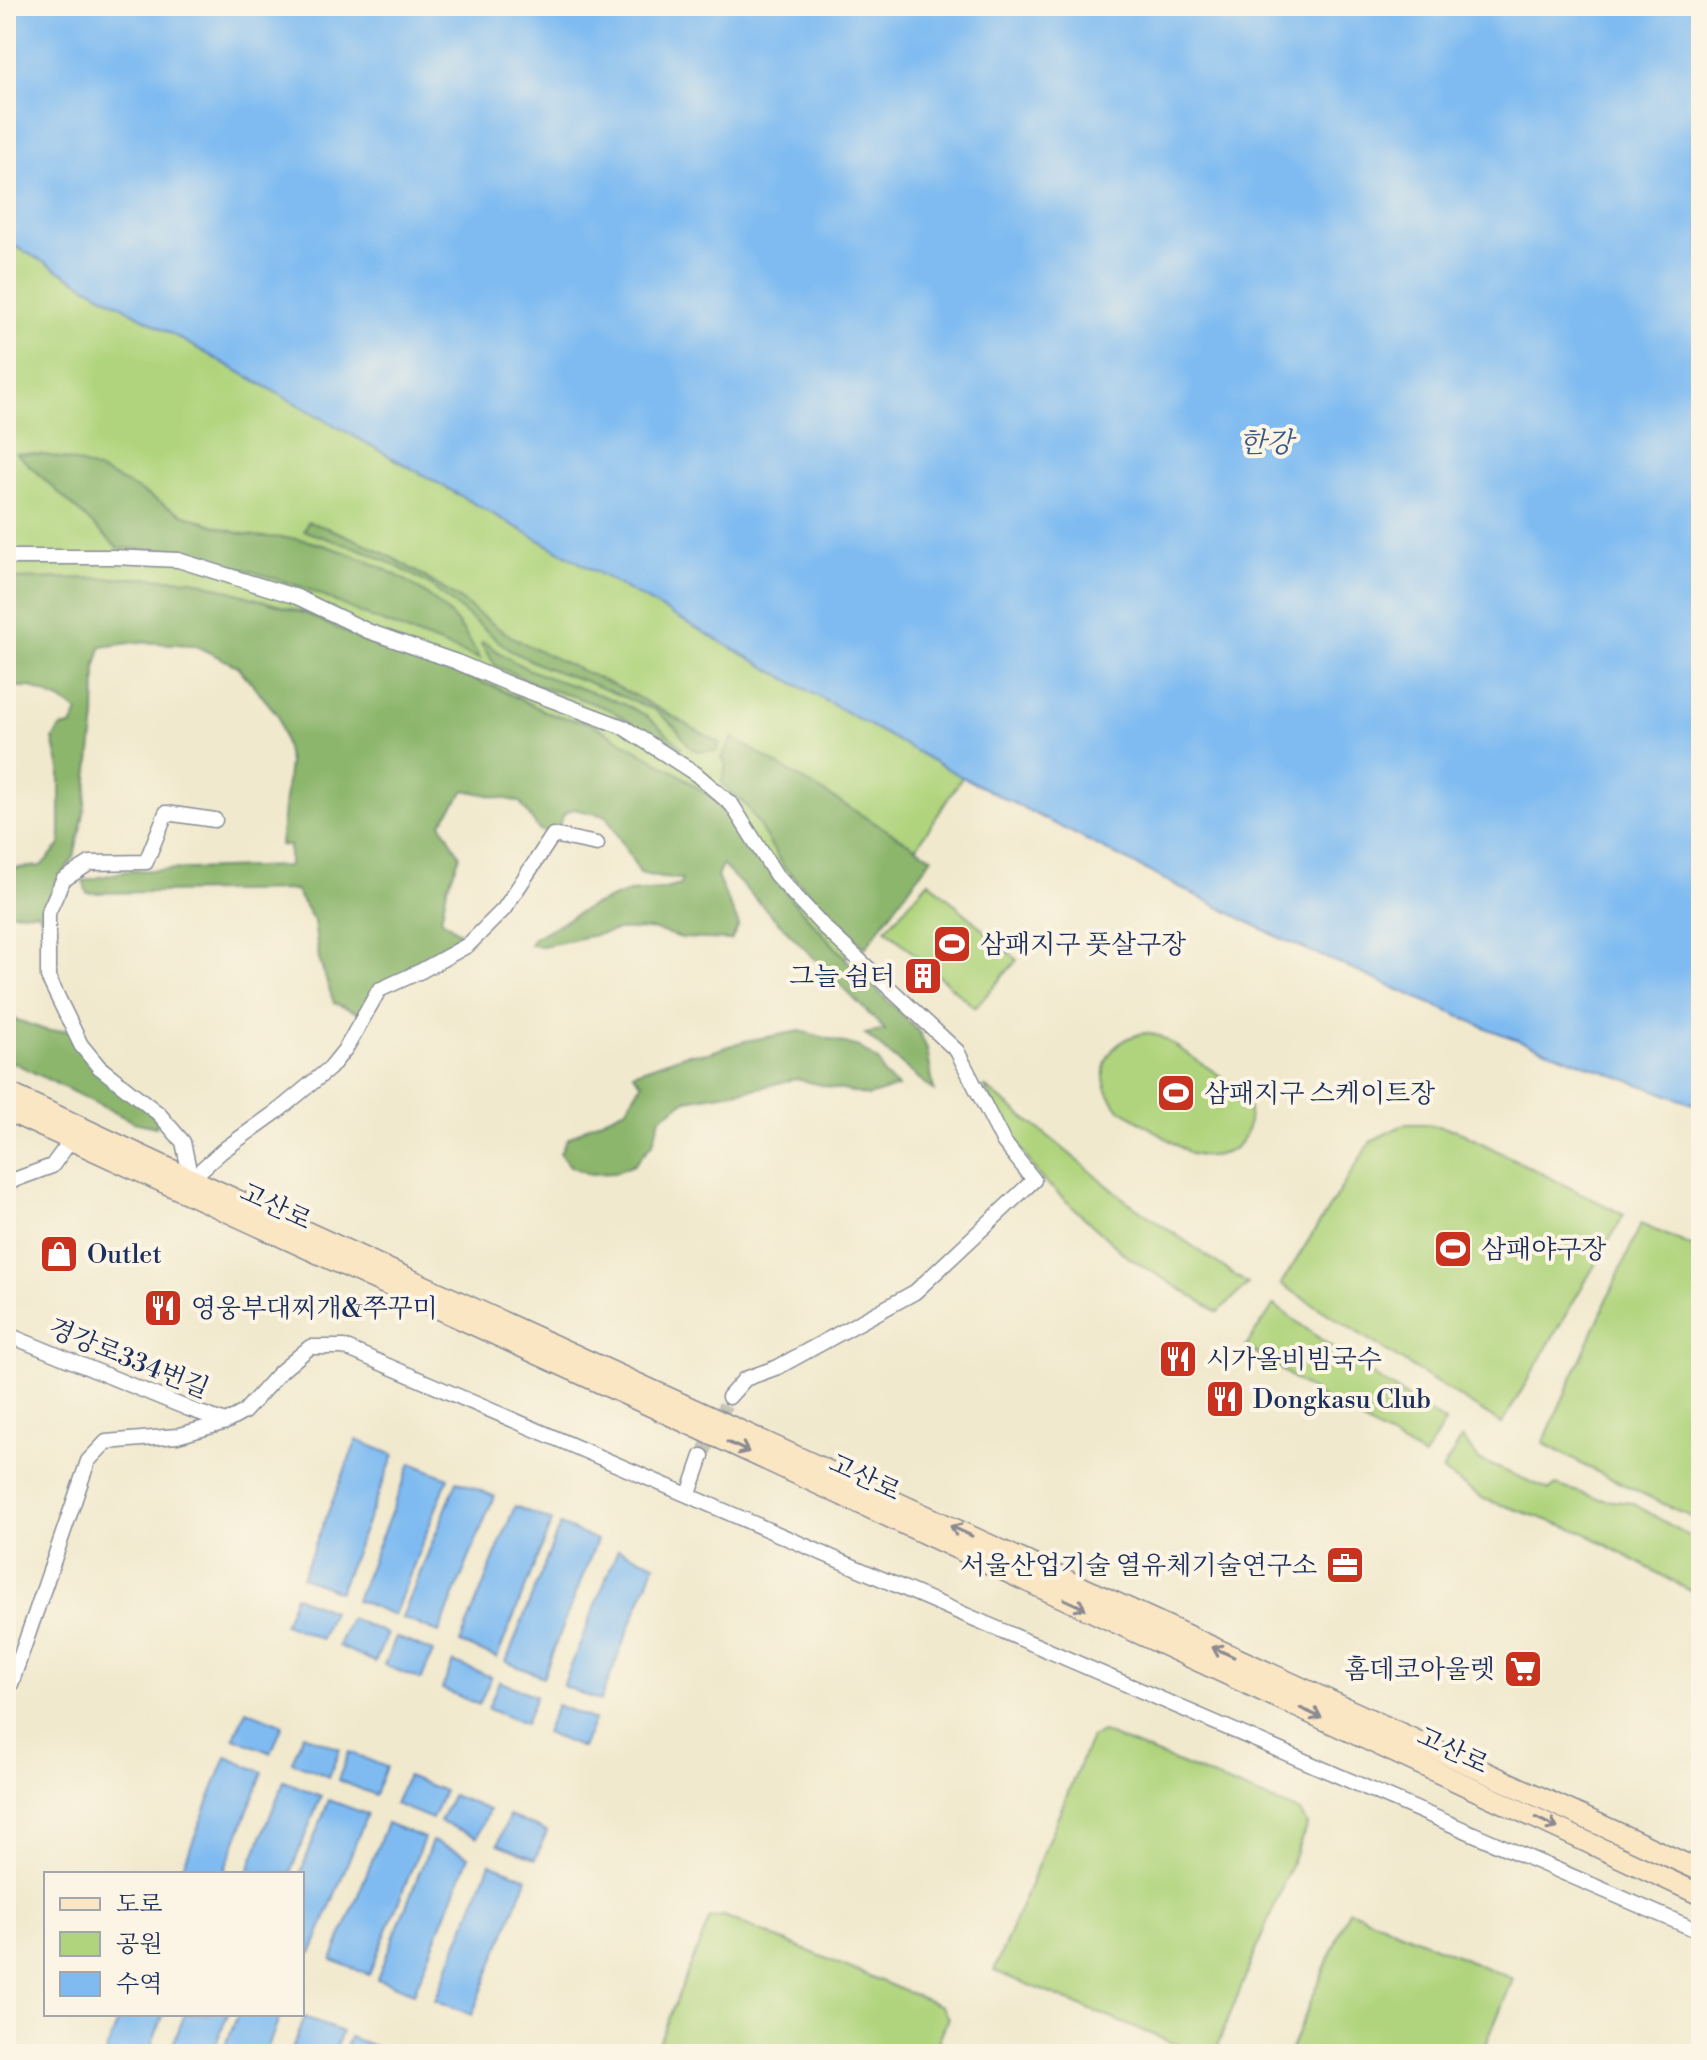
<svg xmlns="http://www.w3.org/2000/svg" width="1707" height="2060" font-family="'Libre Bodoni','Noto Serif KR',serif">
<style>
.green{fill:#b0d47d;stroke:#66826e;stroke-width:2}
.forest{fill:#8cb66c;stroke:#547265;stroke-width:2}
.water{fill:#7fbbf1;stroke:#4d75a8;stroke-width:2}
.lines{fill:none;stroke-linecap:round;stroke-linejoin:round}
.street-tunnel{stroke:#c6c4b7;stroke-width:14;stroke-dasharray:14 7;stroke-linecap:butt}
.street-casing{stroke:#868c96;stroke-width:17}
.secondary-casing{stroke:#868c96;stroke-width:23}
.street{stroke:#fff;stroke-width:14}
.secondary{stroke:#fbe6c4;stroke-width:20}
.oneway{stroke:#8b8a91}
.labels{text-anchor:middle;stroke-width:8;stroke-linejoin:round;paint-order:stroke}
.poi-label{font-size:26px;fill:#1b2f5e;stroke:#fcf5e5;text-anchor:start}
.street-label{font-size:26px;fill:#1b2f5e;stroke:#fcf5e5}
.water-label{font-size:28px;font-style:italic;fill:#39598a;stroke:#fcf5e5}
</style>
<rect width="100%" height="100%" fill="#fcf5e5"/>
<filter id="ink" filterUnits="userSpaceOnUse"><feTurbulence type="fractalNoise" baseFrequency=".0125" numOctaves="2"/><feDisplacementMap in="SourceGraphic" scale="16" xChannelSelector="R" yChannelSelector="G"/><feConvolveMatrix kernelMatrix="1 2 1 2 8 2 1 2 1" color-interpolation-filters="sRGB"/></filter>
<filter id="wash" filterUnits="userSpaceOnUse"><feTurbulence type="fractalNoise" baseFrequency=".006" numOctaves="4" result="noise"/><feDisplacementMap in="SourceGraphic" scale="32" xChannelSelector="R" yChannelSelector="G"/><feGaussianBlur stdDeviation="1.8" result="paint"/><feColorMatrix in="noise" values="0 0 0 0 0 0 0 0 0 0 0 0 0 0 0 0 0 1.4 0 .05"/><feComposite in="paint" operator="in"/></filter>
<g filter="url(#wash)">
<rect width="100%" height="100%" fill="#f1e9cd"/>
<path class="green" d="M6,241l956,536 -117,181 -55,-60 -57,-83 -53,-40 -88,-51 -42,-10 -55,-27 -124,-43 -64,-30 -114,-34 -53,-2 -134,1z
M929,881l88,79 -42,48 -89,-79z
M1146,1033l13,3 12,7 72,48c19,41 -8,74 -52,63l-74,-47c-26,-33 -12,-67 29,-74z
M984,1086l69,54 71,59 124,85 -30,28 -93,-57 -86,-79 -36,-55z
M1405,1124h21l30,6 168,85 -122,209 -221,-140 90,-143z
M1641,1224l60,26v272l-116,-56 -42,-23z
M1274,1305l72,53 99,64 -21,35 -99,-57 -79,-54z
M1462,1438l17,22 71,30 6,-5 48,15 28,3 69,40v41l-5,10 -113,-62 -99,-33 -42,-28z
M1102,1732l198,80 7,13 -93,229h-14l-206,-83 97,-234z
M1349,1910l164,69 -31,75h-193z
M724,1916l217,90 7,12 -15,36h-279l56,-136z"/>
<path class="forest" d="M16,453c47,0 86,16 126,39 15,8 28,17 43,23 23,8 46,18 70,21 16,2 33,1 49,4 51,12 113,39 149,78 11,12 19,27 27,41l-108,-41 -67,-30 -118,-37 -69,-3z
M308,522c54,15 104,46 151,77 16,12 32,25 50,36 33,19 69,33 104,50 37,17 71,39 107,58l-4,8h-18l-7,-3 -17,-22 -19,-16 -70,-29 -41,-14 -33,-16 -81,-66 -36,-20 -29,-14 -61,-20z
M140,578l53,2 114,34 64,30 124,43 55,27 42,10 88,51 54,40 56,83 55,60 75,75 7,16 7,42 -69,-57 20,-4 -163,-165 -5,12 22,48 -8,15 -49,-2 -30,-9 -34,1 -75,16 -13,-1 4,-7 57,-32 38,-14 32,-2 19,-5 2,-6 -21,-1 -21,-5 -34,-57 -33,-7 -9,5 -9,20 -16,-4 -19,-28 -55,-12 -24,33 19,33 -13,32 -6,31 30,22 -45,17 -39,30 -26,26 -27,-11 -15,-44 -5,-38 -19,-31 -208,3 -4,-12 44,-10 162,-5v-20l-9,-1 9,-83 -11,-47 -41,-49 -43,-21 -57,-3 -36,5 -5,19 -1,52 -11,95 -10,44 -21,31 -10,32 -6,-8 -31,1v-44l35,-3 19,-21v-76l-7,-30 7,-11 11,-2 7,-14 -14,-10 -33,-15h-25v-108z
M483,642c17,10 33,23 54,31 35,14 72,22 106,41 14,9 26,22 38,33l-1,7 -69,-44 -35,-13 -32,-9 -48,-22 -15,-22z
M733,738l199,119 -67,91 -81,-81 -37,-61 -23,-20 -2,-4 4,-17 -4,-7z
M6,1016l42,15 22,-1 88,90 -2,7 -22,-5 -128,-63z
M800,1031l59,16 20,15 5,13 14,12 -30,9 -72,-17 -38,9 -72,12 -26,18 -7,25 -19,22 -20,8 -25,1 -19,-8 -10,-13 7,-14 26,-15 33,-15 16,-26 -9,-10 54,-19 21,-1 37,-12z"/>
<path class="water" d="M6,6h1695v1101l-210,-77 -213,-93 -316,-160 -956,-536z
M357,1440l37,15 -55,137 -37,-15z
M411,1463l37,15 -54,137 -38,-15z
M457,1481l37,15 -55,137 -37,-15z
M515,1506l37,15 -55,137 -37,-15z
M560,1525l37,15 -54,137 -37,-15z
M618,1549l37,15 -55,137 -37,-15z
M295,1596l37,15 -11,28 -37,-15z
M350,1618l37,16 -12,28 -37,-16z
M396,1637l37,15 -12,28 -37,-15z
M453,1662l38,15 -12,28 -37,-16z
M499,1681l37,15 -11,28 -37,-15z
M557,1705l37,15 -12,28 -37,-15z
M246,1710l37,15 -12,28 -37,-15z
M303,1734l37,15 -11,28 -37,-15z
M349,1752l37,15 -11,28 -37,-15z
M226,1757l37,15 -40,102h-43z
M407,1776l37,15 -12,28 -37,-15z
M284,1781l37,15 -31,78h-43z
M452,1795l37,15 -12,27 -37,-15z
M329,1800l38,14 -55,138 -10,-4v-74h-2z
M509,1816l38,15 -12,28 -37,-15z
M387,1823l37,15 -55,137 -37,-15z
M432,1841l37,15 -55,137 -37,-14z
M490,1863l37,15 -55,137 -37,-15z
M121,2014h43l-16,40h-43z
M185,2014h43l-16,40h-43z
M238,2014h43l-16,40h-43z
M305,2017l37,15 -9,22h-43z
M350,2037l37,14 -1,3h-43z"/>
</g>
<g filter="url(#ink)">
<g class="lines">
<path class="street-tunnel" d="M702,1456l27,-59"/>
<defs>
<path id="street" d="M6,557h107l65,3 119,37 71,34 89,31 52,22 114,43 73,47 36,31 44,70 49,53 132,123 46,90 31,39 -119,112 -137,75 -33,12 -16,18
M215,820l-49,-7 -20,49 -56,1 -27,17 -15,33v64l33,68 18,22 60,47 24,28 8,37 31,-28 57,-41 51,-42 16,-20 33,-58 42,-19 47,-26 36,-36 49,-74 44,9
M6,1183l46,-17 19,-26
M6,1334l183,75 37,13 -49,14 -71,6 -18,19 -77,223 -5,7
M226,1422l18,-10 35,-39 31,-26h34l1357,585
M689,1494l13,-38"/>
<path id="secondary" d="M6,1092l185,87 1510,692
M6,1110l636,292 1059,493"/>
</defs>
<use href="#street" class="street-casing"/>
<use href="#secondary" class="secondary-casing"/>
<use href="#street" class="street"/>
<use href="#secondary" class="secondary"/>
</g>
<defs><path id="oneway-shaft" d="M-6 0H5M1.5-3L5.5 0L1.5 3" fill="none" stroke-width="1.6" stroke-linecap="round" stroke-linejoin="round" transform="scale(2)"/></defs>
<g class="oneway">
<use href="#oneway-shaft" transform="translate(738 1447) rotate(25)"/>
<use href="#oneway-shaft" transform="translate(961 1531) rotate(-155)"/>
<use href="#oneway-shaft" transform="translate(1075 1604) rotate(25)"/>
<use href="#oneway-shaft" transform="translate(1223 1652) rotate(-155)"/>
<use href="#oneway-shaft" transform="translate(1311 1713) rotate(25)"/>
<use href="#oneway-shaft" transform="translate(1547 1823) rotate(26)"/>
</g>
</g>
<defs>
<symbol id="stadium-square" viewBox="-11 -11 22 22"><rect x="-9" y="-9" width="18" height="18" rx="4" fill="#c8321e" stroke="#fcf5e5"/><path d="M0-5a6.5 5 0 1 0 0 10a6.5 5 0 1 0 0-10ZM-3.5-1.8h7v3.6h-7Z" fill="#fff"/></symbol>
<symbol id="building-square" viewBox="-11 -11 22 22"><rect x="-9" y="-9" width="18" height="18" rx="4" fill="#c8321e" stroke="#fcf5e5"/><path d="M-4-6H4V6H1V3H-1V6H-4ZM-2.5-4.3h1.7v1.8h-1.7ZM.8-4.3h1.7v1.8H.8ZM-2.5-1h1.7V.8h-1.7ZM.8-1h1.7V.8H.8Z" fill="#fff"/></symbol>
<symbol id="shop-square" viewBox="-11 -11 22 22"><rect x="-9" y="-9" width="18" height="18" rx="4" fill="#c8321e" stroke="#fcf5e5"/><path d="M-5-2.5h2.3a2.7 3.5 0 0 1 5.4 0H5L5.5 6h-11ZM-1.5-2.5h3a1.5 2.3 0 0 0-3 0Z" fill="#fff"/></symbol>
<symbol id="restaurant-square" viewBox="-11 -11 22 22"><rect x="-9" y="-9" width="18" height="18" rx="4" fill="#c8321e" stroke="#fcf5e5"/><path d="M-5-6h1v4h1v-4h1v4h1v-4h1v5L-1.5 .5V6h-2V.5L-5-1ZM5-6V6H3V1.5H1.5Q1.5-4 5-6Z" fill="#fff"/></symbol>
<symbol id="office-square" viewBox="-11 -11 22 22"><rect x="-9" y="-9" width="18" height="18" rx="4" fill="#c8321e" stroke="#fcf5e5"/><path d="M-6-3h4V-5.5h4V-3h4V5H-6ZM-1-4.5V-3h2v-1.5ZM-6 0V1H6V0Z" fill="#fff"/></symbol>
<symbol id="supermarket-square" viewBox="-11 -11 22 22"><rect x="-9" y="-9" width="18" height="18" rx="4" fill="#c8321e" stroke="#fcf5e5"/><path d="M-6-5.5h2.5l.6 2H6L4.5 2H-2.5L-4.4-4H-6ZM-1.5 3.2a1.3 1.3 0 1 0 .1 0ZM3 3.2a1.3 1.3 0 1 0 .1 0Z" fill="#fff"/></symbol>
</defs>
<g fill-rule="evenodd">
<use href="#stadium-square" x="930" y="922" width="44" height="44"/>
<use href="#building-square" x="901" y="954" width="44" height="44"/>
<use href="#stadium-square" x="1154" y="1071" width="44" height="44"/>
<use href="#stadium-square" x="1431" y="1227" width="44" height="44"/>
<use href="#shop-square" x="37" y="1232" width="44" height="44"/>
<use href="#restaurant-square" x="141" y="1286" width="44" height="44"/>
<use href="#restaurant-square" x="1156" y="1337" width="44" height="44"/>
<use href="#restaurant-square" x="1203" y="1377" width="44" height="44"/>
<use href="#office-square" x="1323" y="1543" width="44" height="44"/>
<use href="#supermarket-square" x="1501" y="1647" width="44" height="44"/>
</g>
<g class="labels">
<g class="poi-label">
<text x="980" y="953">삼패지구 풋살구장</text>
<text x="895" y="985" text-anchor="end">그늘 쉼터</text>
<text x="1204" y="1102">삼패지구 스케이트장</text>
<text x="1481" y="1258">삼패야구장</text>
<text x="87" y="1263">Outlet</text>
<text x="191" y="1317">영웅부대찌개&amp;쭈꾸미</text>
<text x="1206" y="1368">시가올비빔국수</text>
<text x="1253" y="1408">Dongkasu Club</text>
<text x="1317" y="1574" text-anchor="end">서울산업기술 열유체기술연구소</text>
<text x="1495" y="1678" text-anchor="end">홈데코아울렛</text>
</g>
<g class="street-label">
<text transform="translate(276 1206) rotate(25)" y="9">고산로</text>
<text transform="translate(129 1358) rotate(22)" y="9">경강로334번길</text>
<text transform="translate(865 1477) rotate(25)" y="9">고산로</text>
<text transform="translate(1453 1750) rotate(25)" y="9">고산로</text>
</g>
<g class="water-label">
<text x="1266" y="452">한강</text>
</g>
</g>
<rect width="1707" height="2060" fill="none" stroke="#fcf5e5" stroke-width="32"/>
<rect x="44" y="1872" width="260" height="144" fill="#fcf5e5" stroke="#a2a6af" stroke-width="2"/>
<rect x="60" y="1898" width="40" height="12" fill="#fbe6c4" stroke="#a2a6af" stroke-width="2"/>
<text x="116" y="1912" font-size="24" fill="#1b2f5e">도로</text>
<rect x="60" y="1932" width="40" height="24" fill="#b0d47d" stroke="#a2a6af" stroke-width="2"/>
<text x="116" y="1952" font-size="24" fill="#1b2f5e">공원</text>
<rect x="60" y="1972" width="40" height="24" fill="#7fbbf1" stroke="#a2a6af" stroke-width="2"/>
<text x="116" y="1992" font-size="24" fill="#1b2f5e">수역</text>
</svg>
